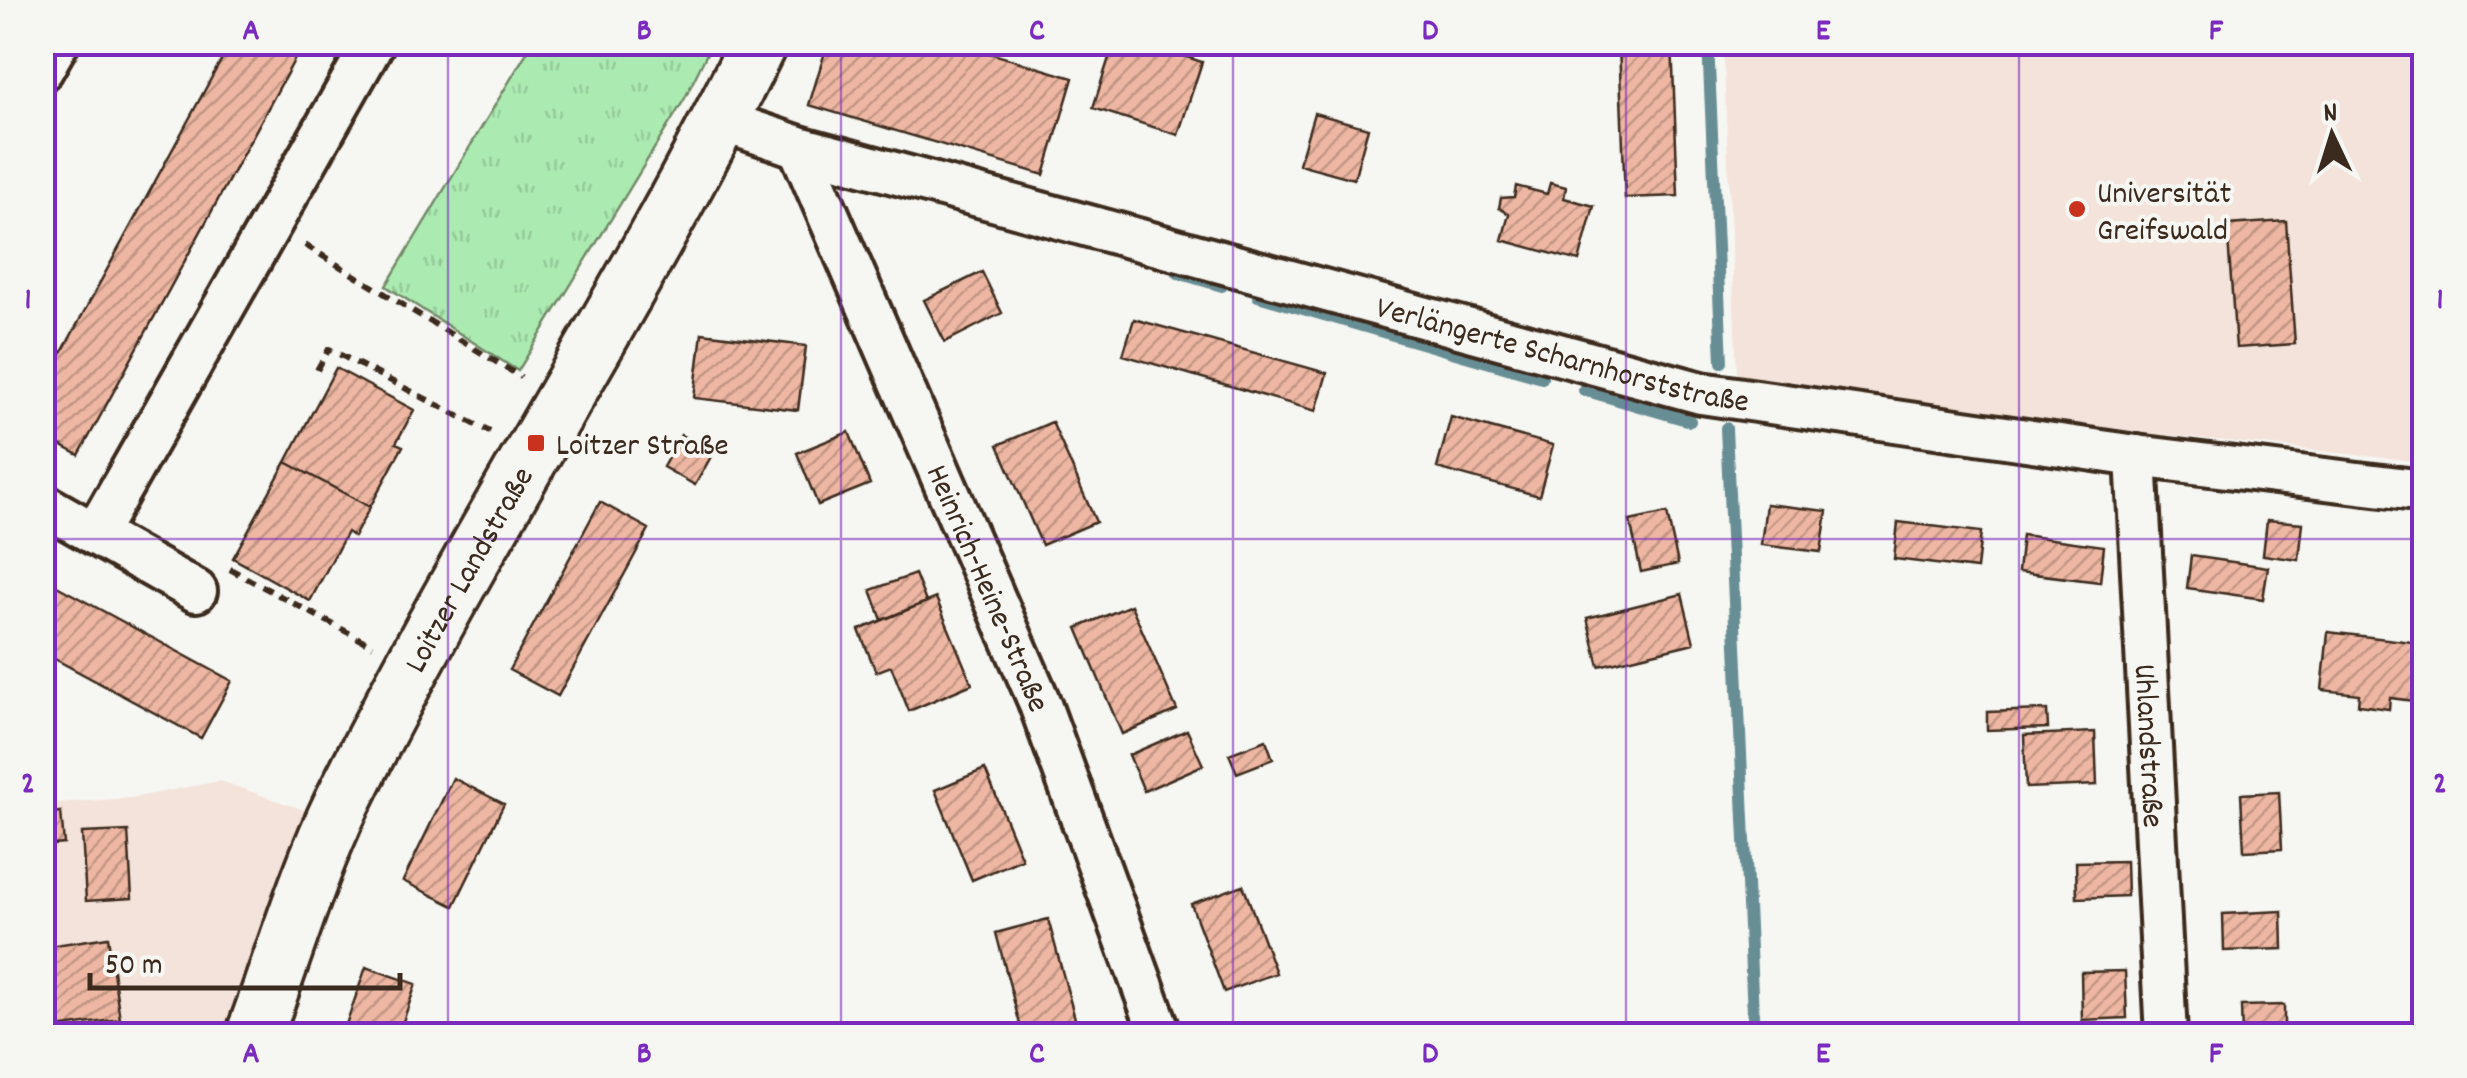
<svg xmlns="http://www.w3.org/2000/svg" width="2467" height="1078" font-family="Dekko,sans-serif">
<style>
.built{fill:#f4e3da}
.grass{fill:url(#grass-tufts);stroke:#738a68;stroke-width:2.5}
.lines{fill:none;stroke-linecap:round;stroke-linejoin:round}
.stream{stroke:#678e95;stroke-width:12}
.building{fill:url(#building-hatch);stroke:#3b2a1e;stroke-width:2.5}
.minor-casing{stroke:#3b2a1e;stroke-width:48}
.secondary-casing{stroke:#3b2a1e;stroke-width:62}
.path{stroke:#3b2a1e;stroke-width:6;stroke-dasharray:10 8;stroke-linecap:butt}
.minor{stroke:#f6f6f2;stroke-width:40}
.secondary{stroke:#f6f6f2;stroke-width:55}
.grid{fill:none;stroke:#7b2cbf;stroke-width:2.5;stroke-opacity:0.55}
.poi-dot{fill:#c8321e;stroke:#f6f6f2;stroke-width:4}
.labels{text-anchor:middle;stroke-width:8;stroke-linejoin:round;paint-order:stroke}
.poi-label{font-size:32px;fill:#3b2a1e;stroke:#f6f6f2;text-anchor:start}
.street-label{font-size:32px;fill:#3b2a1e;stroke:#f6f6f2}
.neatline{fill:none;stroke:#7b2cbf;stroke-width:4}
.grid-label{font-size:32px;text-anchor:middle;font-weight:bold;fill:#7b2cbf}
</style>
<defs>
<pattern id="grass-tufts" width="24" height="20" patternUnits="userSpaceOnUse" patternTransform="scale(2.5)"><rect width="24" height="20" fill="#abebb2"/><path d="M3 7l-1-3M5 7V3M7 7l1-3M15 17l-1-3M17 17v-4M19 17l1-3" fill="none" stroke="#94ca99"/></pattern>
<pattern id="building-hatch" width="6" height="6" patternUnits="userSpaceOnUse" patternTransform="scale(2.5)"><rect width="6" height="6" fill="#eeb7a3"/><path d="M-1 1l2-2M0 6l6-6M5 7l2-2" fill="none" stroke="#c29584"/></pattern>
</defs>
<rect width="100%" height="100%" fill="#f6f6f2"/>
<filter id="ink" filterUnits="userSpaceOnUse"><feTurbulence type="fractalNoise" baseFrequency=".01" numOctaves="2"/><feDisplacementMap in="SourceGraphic" scale="20" xChannelSelector="R" yChannelSelector="G"/><feConvolveMatrix kernelMatrix="1 2 1 2 8 2 1 2 1" color-interpolation-filters="sRGB"/></filter>
<g filter="url(#ink)">
<path class="built" d="M1723,43h701v419l-292,-31 -395,-55z
M220,781l84,29 -56,162 -10,63 -195,1v-232l88,-6z"/>
<path class="grass" d="M533,42l179,1 -28,57 -166,271 -132,-85z"/>
<g class="lines">
<path class="stream" d="M1708,42l14,320
M1178,273l44,13
M1258,296l284,82
M1584,390l106,31
M1726,428l28,608"/>
</g>
<path class="building" d="M231,42h73l-225,413 -37,-20v-46z
M828,42h125l120,36 -29,97 -235,-70z
M1114,42h27l61,20 -24,73 -85,-27z
M1672,42l6,154 -53,2 -6,-154z
M1314,113l54,15 -14,51 -55,-15z
M1550,183l16,4 -2,11 30,8 -15,55 -77,-21 7,-26 -10,-6 2,-10 13,-1 2,-11 31,8z
M2286,221l9,123 -59,4 -9,-123z
M982,272l20,41 -57,29 -21,-42z
M1134,319l193,54 -11,38 -193,-56z
M702,333l104,13 -8,64 -104,-12z
M336,368l78,42 -18,33 7,3 -33,61 -84,-45z
M1451,417l102,28 -14,51 -102,-28z
M1052,422l44,100 -54,23 -44,-100z
M849,432l21,52 -52,21 -21,-52z
M681,435l32,18 -18,32 -32,-18z
M286,462l84,45 -16,30 -7,-5 -37,69 -77,-43z
M600,502l49,27 -91,167 -49,-26z
M1766,504l61,7 -6,41 -60,-7z
M1667,513l11,51 -37,8 -11,-51z
M2267,520l36,3 -4,37 -36,-5z
M1898,522l83,10 -4,37 -83,-10z
M2022,535l82,11 -4,36 -82,-10z
M2191,556l77,11 -5,32 -76,-11z
M915,574l11,28 -44,18 -11,-30z
M42,578l190,103 -31,57 -159,-86z
M1682,594l12,49 -95,23 -12,-48z
M936,598l36,86 -63,27 -18,-45 -15,6 -17,-42z
M1131,605l46,105 -55,24 -45,-106z
M2328,632l93,11 -7,58 -24,-3 -1,11 -31,-4 1,-11 -37,-4z
M2047,710l1,18 -61,2v-18z
M1187,730l16,35 -59,26 -15,-36z
M2095,732l2,53 -71,3 -2,-53z
M1266,740l7,19 -36,14 -8,-19z
M985,769l37,90 -50,21 -37,-90z
M453,778l51,26 -50,102 -51,-25z
M2279,792l3,57 -38,2 -3,-57z
M61,812l3,32 -22,2v-32z
M128,831l4,67 -46,3 -4,-68z
M2126,861l1,35 -50,2 -1,-36z
M1243,885l33,88 -52,19 -33,-88z
M2282,911l1,38 -59,2 -1,-37z
M1048,919l29,107 -54,10 -27,-103z
M108,937l12,82 -78,11v-83z
M366,967l50,17 -18,52h-56z
M2125,971l2,47 -45,2 -1,-48z
M2284,1005v31h-42l-1,-30z
M1974,1023v13h-47v-12z"/>
<g class="lines">
<defs>
<g id="minor">
<path d="M42,70l16,-28"/>
<path id="s1" d="M720,120l79,27 902,246 435,63 288,35"/>
<path id="s2" d="M799,147l239,552 123,337"/>
<path id="s3" d="M2136,456l30,580"/>
<path d="M42,504l154,87"/>
<path d="M95,534l279,-492"/>
</g>
<g id="secondary">
<path id="s4" d="M254,1036c29,-78 53,-161 89,-235 127,-259 289,-500 416,-759"/>
</g>
</defs>
<use href="#minor" class="minor-casing"/>
<use href="#secondary" class="secondary-casing"/>
<path class="path" d="M305,245l216,132
M317,370l12,-21 161,83
M230,569l143,77"/>
<use href="#minor" class="minor"/>
<use href="#secondary" class="secondary"/>
</g>
</g>
<path class="grid" d="M448,42v994M841,42v994M1233,42v994M1626,42v994M2019,42v994M42,539h2382"/>
<g class="poi-dot">
<circle cx="2077" cy="209" r="10"/>
<rect x="526" y="433" width="20" height="20" rx="5"/>
</g>
<g class="labels">
<g class="poi-label">
<text x="2097" y="202">Universität<tspan x="2097" dy="37">Greifswald</tspan></text>
<text x="556" y="454">Loitzer Straße</text>
</g>
<g class="street-label">
<text dy="11" stroke="none"><textPath href="#s1" startOffset="875">Verlängerte Scharnhorststraße</textPath></text>
<text dy="11" stroke="none"><textPath href="#s4" startOffset="515">Loitzer Landstraße</textPath></text>
<text dy="11" stroke="none"><textPath href="#s2" startOffset="480">Heinrich-Heine-Straße</textPath></text>
<text dy="11" stroke="none"><textPath href="#s3" startOffset="290">Uhlandstraße</textPath></text>
</g>
</g>
<rect width="2467" height="1078" fill="none" stroke="#f6f6f2" stroke-width="110"/>
<g transform="translate(2332 135) rotate(356)" stroke="#f6f6f2" stroke-width="8" paint-order="stroke">
<path d="M0-8L18 38L0 25L-18 38Z" fill="#3b2a1e"/>
<text y="-15" font-size="28" font-weight="bold" text-anchor="middle" fill="#3b2a1e">N</text>
</g>
<path d="M90 973v15h310v-15" fill="none" stroke="#3b2a1e" stroke-width="5"/>
<text x="105" y="973" font-size="30" fill="#3b2a1e" stroke="#f6f6f2" stroke-width="8" paint-order="stroke">50 m</text>
<rect x="55" y="55" width="2357" height="968" class="neatline"/>
<g class="grid-label">
<text x="251" y="39">A</text>
<text x="644" y="39">B</text>
<text x="1037" y="39">C</text>
<text x="1430" y="39">D</text>
<text x="1823" y="39">E</text>
<text x="2216" y="39">F</text>
<text x="28" y="308">1</text>
<text x="2440" y="308">1</text>
<text x="28" y="792">2</text>
<text x="2440" y="792">2</text>
<text x="251" y="1062">A</text>
<text x="644" y="1062">B</text>
<text x="1037" y="1062">C</text>
<text x="1430" y="1062">D</text>
<text x="1823" y="1062">E</text>
<text x="2216" y="1062">F</text>
</g>
</svg>
